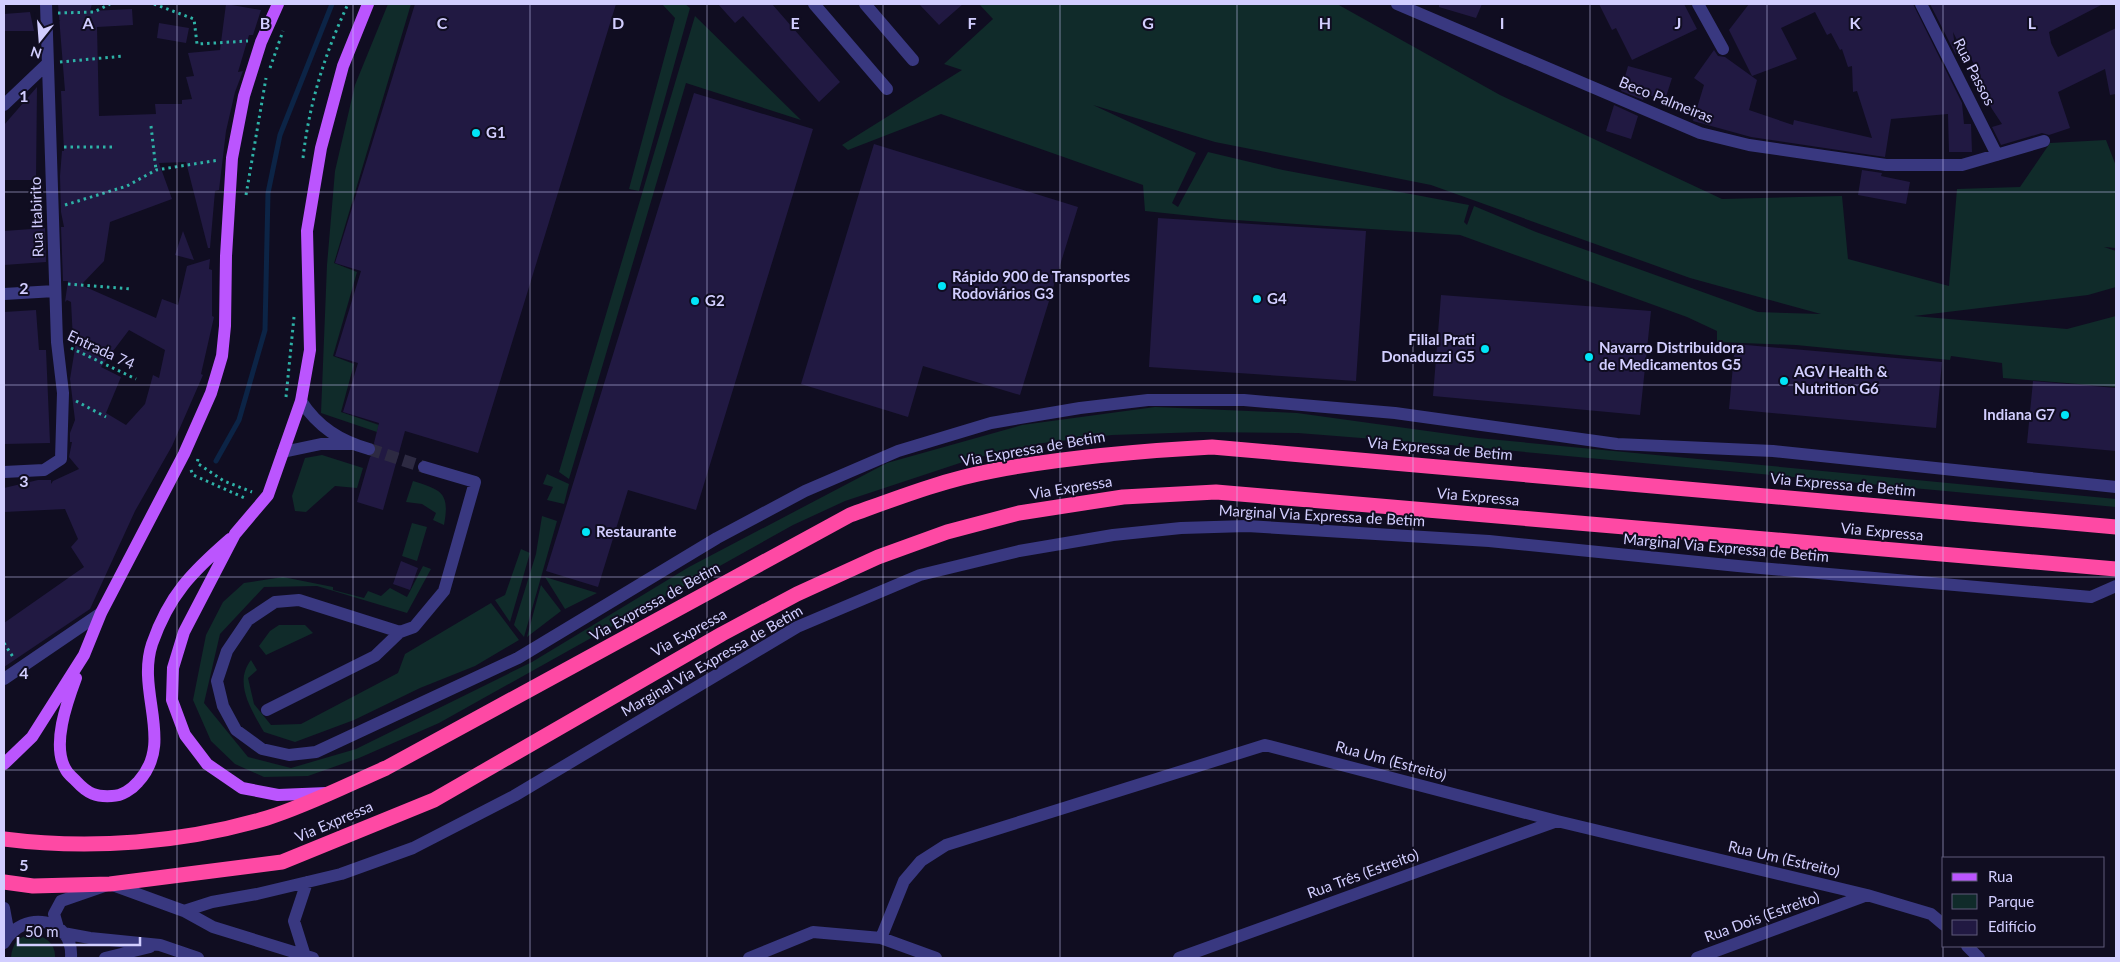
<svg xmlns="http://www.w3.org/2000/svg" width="2120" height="962" font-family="Lato,sans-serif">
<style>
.green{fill:#102b2a;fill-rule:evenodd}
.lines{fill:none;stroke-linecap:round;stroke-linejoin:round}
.stream{stroke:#0c2446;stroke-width:5}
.building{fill:#211942;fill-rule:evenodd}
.minor-tunnel{stroke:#2d2a42;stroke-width:12;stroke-dasharray:12 6;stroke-linecap:butt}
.path{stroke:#2eb2a7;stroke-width:3;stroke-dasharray:2.5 4;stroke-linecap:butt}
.minor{stroke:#393880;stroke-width:12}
.major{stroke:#bb55fe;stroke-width:12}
.highway{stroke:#fe49a4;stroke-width:15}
.grid{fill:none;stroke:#d2ceff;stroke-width:1;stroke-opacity:0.55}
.poi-dot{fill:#01e5f7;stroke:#100d21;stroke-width:2}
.labels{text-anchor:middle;stroke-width:4;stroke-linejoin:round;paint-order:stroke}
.street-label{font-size:15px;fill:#d2ceff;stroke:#100d21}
.poi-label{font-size:15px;font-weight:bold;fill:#d2ceff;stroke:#100d21;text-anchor:start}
.grid-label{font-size:16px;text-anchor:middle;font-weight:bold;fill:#d2ceff;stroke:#100d21;stroke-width:4;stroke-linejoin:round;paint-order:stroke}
</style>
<rect width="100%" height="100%" fill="#100d21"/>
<path class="green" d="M388,4h23l-77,259 23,9 -24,84 21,8 -13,48 38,13 -2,7 -56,-19 6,-148 8,-94 20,-86z
M662,4h23l5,4 -51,183 -10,-2 46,-171z
M979,4h358l163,91 222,104 120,-3 6,63 101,27 8,-97 63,-2 30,-44 56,-3 10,26v82l-12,-1 12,4v36l-28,8 -174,21 153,13 49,-13v71l-113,-9 -1,-15 -51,-7 -1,4 -154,-15 -79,-3v-11l-30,-14 -227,-82 -239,-16 -76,-8 -2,-26 -202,-71 -93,36 -6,-5 120,-75 -18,-6 49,-45zM1093,105l122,37 216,43 259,93 131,36 -63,-2 -222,-80 -62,-26 -7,19 -3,-3 5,-17 -186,-35 -75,-18 -30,55 -6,-4 24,-50z
M695,16l106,104 -115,-37 -117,396 -10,-7z
M1155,407l142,6 181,25 638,61v8l-666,-62 -152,-12 -97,-1 -89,3 -69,8 -68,15 -130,43 -52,24 -354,198 -80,35 -51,18 -44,1 -29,-13 -24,-23 -18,-41 13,-65 17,-33 21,-19 39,-6 50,10v3l31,8 4,-7 13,5 9,-8 17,9 16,-31 8,3 -24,44 -90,-27 -53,1 -44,47 -16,69 44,54 43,11 65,-19 176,-87 157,-95 198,-104 135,-38z
M322,455l41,13 -6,20 -22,-2 -29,26 -11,-1 -3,-15 13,-38z
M547,474l22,10 -5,20 -17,-4 6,-13 -10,-3z
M413,481c29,9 37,12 31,44l-11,-5 3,-7 -14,-9 -16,-2z
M542,516l15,5 -33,116 -10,-12 22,-71z
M412,523l15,4 -10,34 -15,-5z
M521,549l9,4 -20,69 -15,-22 10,-5z
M545,577l52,16 -32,16z
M541,585l20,26 -34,26z
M491,603l28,37 -44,26 -55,22 -66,32 -59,22 -31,-10c-12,-21 -31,-49 -13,-72l6,10 -9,8 6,26 17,21 30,-1 97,-51 7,-19z
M279,625h26l8,8 -47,22 -7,-9 11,-15z
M32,934c14,2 24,10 23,24h-44c1,-14 7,-22 21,-24z"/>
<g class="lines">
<path class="stream" d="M216,461l23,-41 26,-90 3,-137 12,-58 52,-131"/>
</g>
<path class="building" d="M58,4h34l-2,7 42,-2 1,16 -36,2 2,89 57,-2 -1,-10h27v-4l10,-1 -6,-22 8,-1 -6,-23 32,-3 6,-46 35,6 -8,25h-4l-11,37 5,-1 -8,21 -9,39 -7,59 -4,1 -5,57h-2l-22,-86 -27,1 13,36 -62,23 -6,39 -23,24 75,33 6,-19 16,6 9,-39 23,-7 -1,10 3,1v46l2,1 -13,57 2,1 -31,71 -37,65 -45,98 -86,58v-44l80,-56 -13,-20 7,-8 -13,-30 -61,3v-24l34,-8h13v4l2,-3 26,-12 -10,-12 3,-15h-2v-9l5,-13 -5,-41 6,-37 -3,-2 -2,-38 -4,-2 -2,2 3,-21h-5l-2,-54h3l-3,-15 -1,-36 2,-25h2l-3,-60h4zM129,330l36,20 -6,28 -6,-3 -8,29 -19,21 -20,-12 15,-36 -20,-10z
M415,4h201l-138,449 -73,-22 -22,79 -26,-8 13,-45 7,-6 -3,-8 5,-20 -36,-11 15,-49 -23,-7 26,-85 -26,-8z
M718,4h54l68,78 -21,20 -76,-86 -8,7z
M919,4h44l-24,21z
M1439,4h43l-6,14 -37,-11z
M1599,4h85l13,25 -65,31 -16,-32 -4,2z
M1749,4h164l49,99 2,21h7l1,28h-23l-1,-38 -57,5 -6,38 -134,-20 -58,-16 11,-36 -10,-7 20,-28 4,6 7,1 32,23 -8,30 44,15 1,-5 78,18 -15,-47 -4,1 -1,-26 -4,1 -6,-18 -2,1 -9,-17 -4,2 -12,-23 -34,16 16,31 -45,17 -23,-46z
M1930,4h173l-54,28 2,11 7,14 58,-29v66l-6,1 -5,-26 -47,23 12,36 -21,7 -7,-2 -41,12 -9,-18 10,-3 -10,-15 -14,-27 4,-1 -13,-27 -3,-4 -3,2 -10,-20 3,23z
M30,12l4,19h-30v-17z
M159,23l30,5 -3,15 -29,-5z
M1628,66l44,12 -7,22 -20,-6 -2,6 -22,-9z
M37,87l-1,93h-32v-55z
M694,93l119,36 -117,381 -68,-20 -30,97 -52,-16z
M1614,105l24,11 -7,23 -25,-8z
M874,144l204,63 -58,188 -97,-29 -15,51 -107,-33z
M1862,170l20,3 -1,3 29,6 -4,22 -48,-9z
M1158,218l208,13 -10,150 -207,-14z
M45,228l1,34 -42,3v-34z
M183,231l11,29 -19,-5z
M1441,295l210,16 -11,104 -207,-19z
M36,310l3,40h7l4,93 -46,1v-132z
M1735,344l207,18 -6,66 -207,-19z
M2033,381l83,7v63l-89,-8z
M401,561l17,7 -8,22 -17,-6z"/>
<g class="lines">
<path class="minor-tunnel" d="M369,449l55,18"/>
<path class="path" d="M154,4l40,15 3,25 51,-3
M58,13l36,-1 16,-8
M60,62l64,-6
M270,68l13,-37
M151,126l5,44
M64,147h52
M303,158c6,-54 22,-105 45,-154
M246,195l20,-117
M65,205l62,-19 29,-16 63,-10
M68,284l63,5
M71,348l65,31
M286,397l8,-80
M76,401l30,16
M198,459l-1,4 27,18 28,11
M191,470l2,5 54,24
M4,643l9,14"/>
<path class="minor" d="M814,4l73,85
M865,4l48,56
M1397,4l303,129 49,12 137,20h76l82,-24
M1698,4l25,45
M1921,4l76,151
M4,105l44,-42
M4,294l51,-3
M301,401c17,26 39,40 68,48
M283,452l38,-8h31
M424,467l51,15 -31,109 -30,36 -14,5 -101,-32 -24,2 -27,18 -21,31 -10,30 6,25 13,24 26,19 27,6 27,-3 202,-94 199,-120 88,-47 93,-40 93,-28 89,-15 68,-8h96l151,13 222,31 156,7 343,36
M4,472l40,-2 17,-11 2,-66 -6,-51 -11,-338
M4,679l97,-66
M267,710l108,-54 25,-24
M4,908l5,27
M184,911l28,-9 45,-8 84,-20 72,-26 101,-52 283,-169 123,-52 99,-24 94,-16 68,-7 66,-2 242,15 249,25 353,31 25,-11
M58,928l-4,-14 7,-13 49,-17 74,27 29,16 100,31
M63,933l27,5 70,7 38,13
M881,938l23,-57 17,-20 25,-16 319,-100 292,76 310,74 64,19 13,11
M4,943c18,-34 70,-26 67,15
M1967,946l12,12
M305,956l-11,-35 13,-39
M105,958l45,-11
M749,958l64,-26 68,6 55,20
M1179,958l378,-137
M1697,958l170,-63"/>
<path class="major" d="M76,678c-9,24 -25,68 -10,92 2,4 7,8 10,11 12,13 20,16 36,15 10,0 20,-7 26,-14 37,-40 -2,-89 14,-138 17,-49 40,-72 78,-105
M4,764l28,-27 52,-82 17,-42 83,-159 27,-61 11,-37 3,-30 1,-70 6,-98 12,-62 17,-54 17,-38
M327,793l-49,2 -36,-7 -35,-24 -22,-29 -13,-35 1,-32 11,-36 51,-98 33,-39 33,-94 9,-51 -3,-119 14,-83 22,-82 25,-62"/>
<path class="highway" d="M4,839c86,11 179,4 263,-21 41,-13 80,-33 119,-50l464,-253c47,-17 93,-35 142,-44 73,-14 147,-20 220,-24l904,80
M4,882l29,4 77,-2 172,-22 152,-62 288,-166 75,-40 81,-37 69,-25 72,-19 104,-16 93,-5 900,77"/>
</g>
<path class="grid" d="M177,4v954M353,4v954M530,4v954M707,4v954M883,4v954M1060,4v954M1237,4v954M1413,4v954M1590,4v954M1767,4v954M1943,4v954M4,192h2112M4,385h2112M4,577h2112M4,770h2112"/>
<g class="poi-dot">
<circle cx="476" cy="133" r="5"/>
<circle cx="942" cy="286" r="5"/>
<circle cx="1257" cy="299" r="5"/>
<circle cx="695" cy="301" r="5"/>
<circle cx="1485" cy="349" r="5"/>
<circle cx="1589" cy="357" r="5"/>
<circle cx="1784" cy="381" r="5"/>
<circle cx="2065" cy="415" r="5"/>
<circle cx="586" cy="532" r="5"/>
</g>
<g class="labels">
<g class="street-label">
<text transform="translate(1974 72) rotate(63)" y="5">Rua Passos</text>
<text transform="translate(1666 100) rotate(22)" y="5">Beco Palmeiras</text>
<text transform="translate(37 217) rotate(-92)" y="5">Rua Itabirito</text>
<text transform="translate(101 350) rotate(25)" y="5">Entrada 74</text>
<text transform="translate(1033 449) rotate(-10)" y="5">Via Expressa de Betim</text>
<text transform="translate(1440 449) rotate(5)" y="5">Via Expressa de Betim</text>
<text transform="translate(1843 485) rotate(5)" y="5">Via Expressa de Betim</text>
<text transform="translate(1071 488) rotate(-9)" y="5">Via Expressa</text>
<text transform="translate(1478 497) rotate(5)" y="5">Via Expressa</text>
<text transform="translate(1322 516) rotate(3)" y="5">Marginal Via Expressa de Betim</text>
<text transform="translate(1882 532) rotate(5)" y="5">Via Expressa</text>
<text transform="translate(1726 548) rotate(5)" y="5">Marginal Via Expressa de Betim</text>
<text transform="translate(655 602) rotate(-29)" y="5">Via Expressa de Betim</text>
<text transform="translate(689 633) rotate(-29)" y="5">Via Expressa</text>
<text transform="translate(712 661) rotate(-30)" y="5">Marginal Via Expressa de Betim</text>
<text transform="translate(1391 761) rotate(15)" y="5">Rua Um (Estreito)</text>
<text transform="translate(334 822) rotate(-23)" y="5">Via Expressa</text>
<text transform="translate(1784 859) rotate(13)" y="5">Rua Um (Estreito)</text>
<text transform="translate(1363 874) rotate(-20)" y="5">Rua Três (Estreito)</text>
<text transform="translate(1762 917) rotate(-20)" y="5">Rua Dois (Estreito)</text>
</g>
<g class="poi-label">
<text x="486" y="138">G1</text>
<text x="952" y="282">Rápido 900 de Transportes<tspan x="952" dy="17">Rodoviários G3</tspan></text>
<text x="1267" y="304">G4</text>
<text x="705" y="306">G2</text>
<text x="1475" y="345" text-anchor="end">Filial Prati<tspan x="1475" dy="17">Donaduzzi G5</tspan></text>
<text x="1599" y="353">Navarro Distribuidora<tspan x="1599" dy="17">de Medicamentos G5</tspan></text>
<text x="1794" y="377">AGV Health &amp;<tspan x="1794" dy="17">Nutrition G6</tspan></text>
<text x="2055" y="420" text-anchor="end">Indiana G7</text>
<text x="596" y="537">Restaurante</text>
</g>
</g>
<g class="grid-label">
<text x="88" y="29">A</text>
<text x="265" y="29">B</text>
<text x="442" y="29">C</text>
<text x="618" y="29">D</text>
<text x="795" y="29">E</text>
<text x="972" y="29">F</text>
<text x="1148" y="29">G</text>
<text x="1325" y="29">H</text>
<text x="1502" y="29">I</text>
<text x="1678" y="29">J</text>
<text x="1855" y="29">K</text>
<text x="2032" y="29">L</text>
<text x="24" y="102">1</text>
<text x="24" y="294">2</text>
<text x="24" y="487">3</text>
<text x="24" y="679">4</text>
<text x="24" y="871">5</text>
</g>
<rect width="2120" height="962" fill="none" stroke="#d2ceff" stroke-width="10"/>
<rect x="1942" y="857" width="162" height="90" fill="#100d21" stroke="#5e5a7a"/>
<rect x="1952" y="873" width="25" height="8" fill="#bb55fe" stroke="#5e5a7a"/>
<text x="1988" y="882" font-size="15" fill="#d2ceff">Rua</text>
<rect x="1952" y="894" width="25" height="15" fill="#102b2a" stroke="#5e5a7a"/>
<text x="1988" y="907" font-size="15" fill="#d2ceff">Parque</text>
<rect x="1952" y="920" width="25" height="15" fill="#211942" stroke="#5e5a7a"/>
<text x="1988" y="932" font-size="15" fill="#d2ceff">Edifício</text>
<g transform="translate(40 40) rotate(197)" stroke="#100d21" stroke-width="4" paint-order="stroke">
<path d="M0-4L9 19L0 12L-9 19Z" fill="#d2ceff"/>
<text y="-8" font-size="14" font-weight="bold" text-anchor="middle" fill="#d2ceff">N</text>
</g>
<path d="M18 937v8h122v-8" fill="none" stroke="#d2ceff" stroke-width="2.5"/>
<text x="25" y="937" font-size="15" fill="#d2ceff" stroke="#100d21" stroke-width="4" paint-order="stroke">50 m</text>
</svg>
